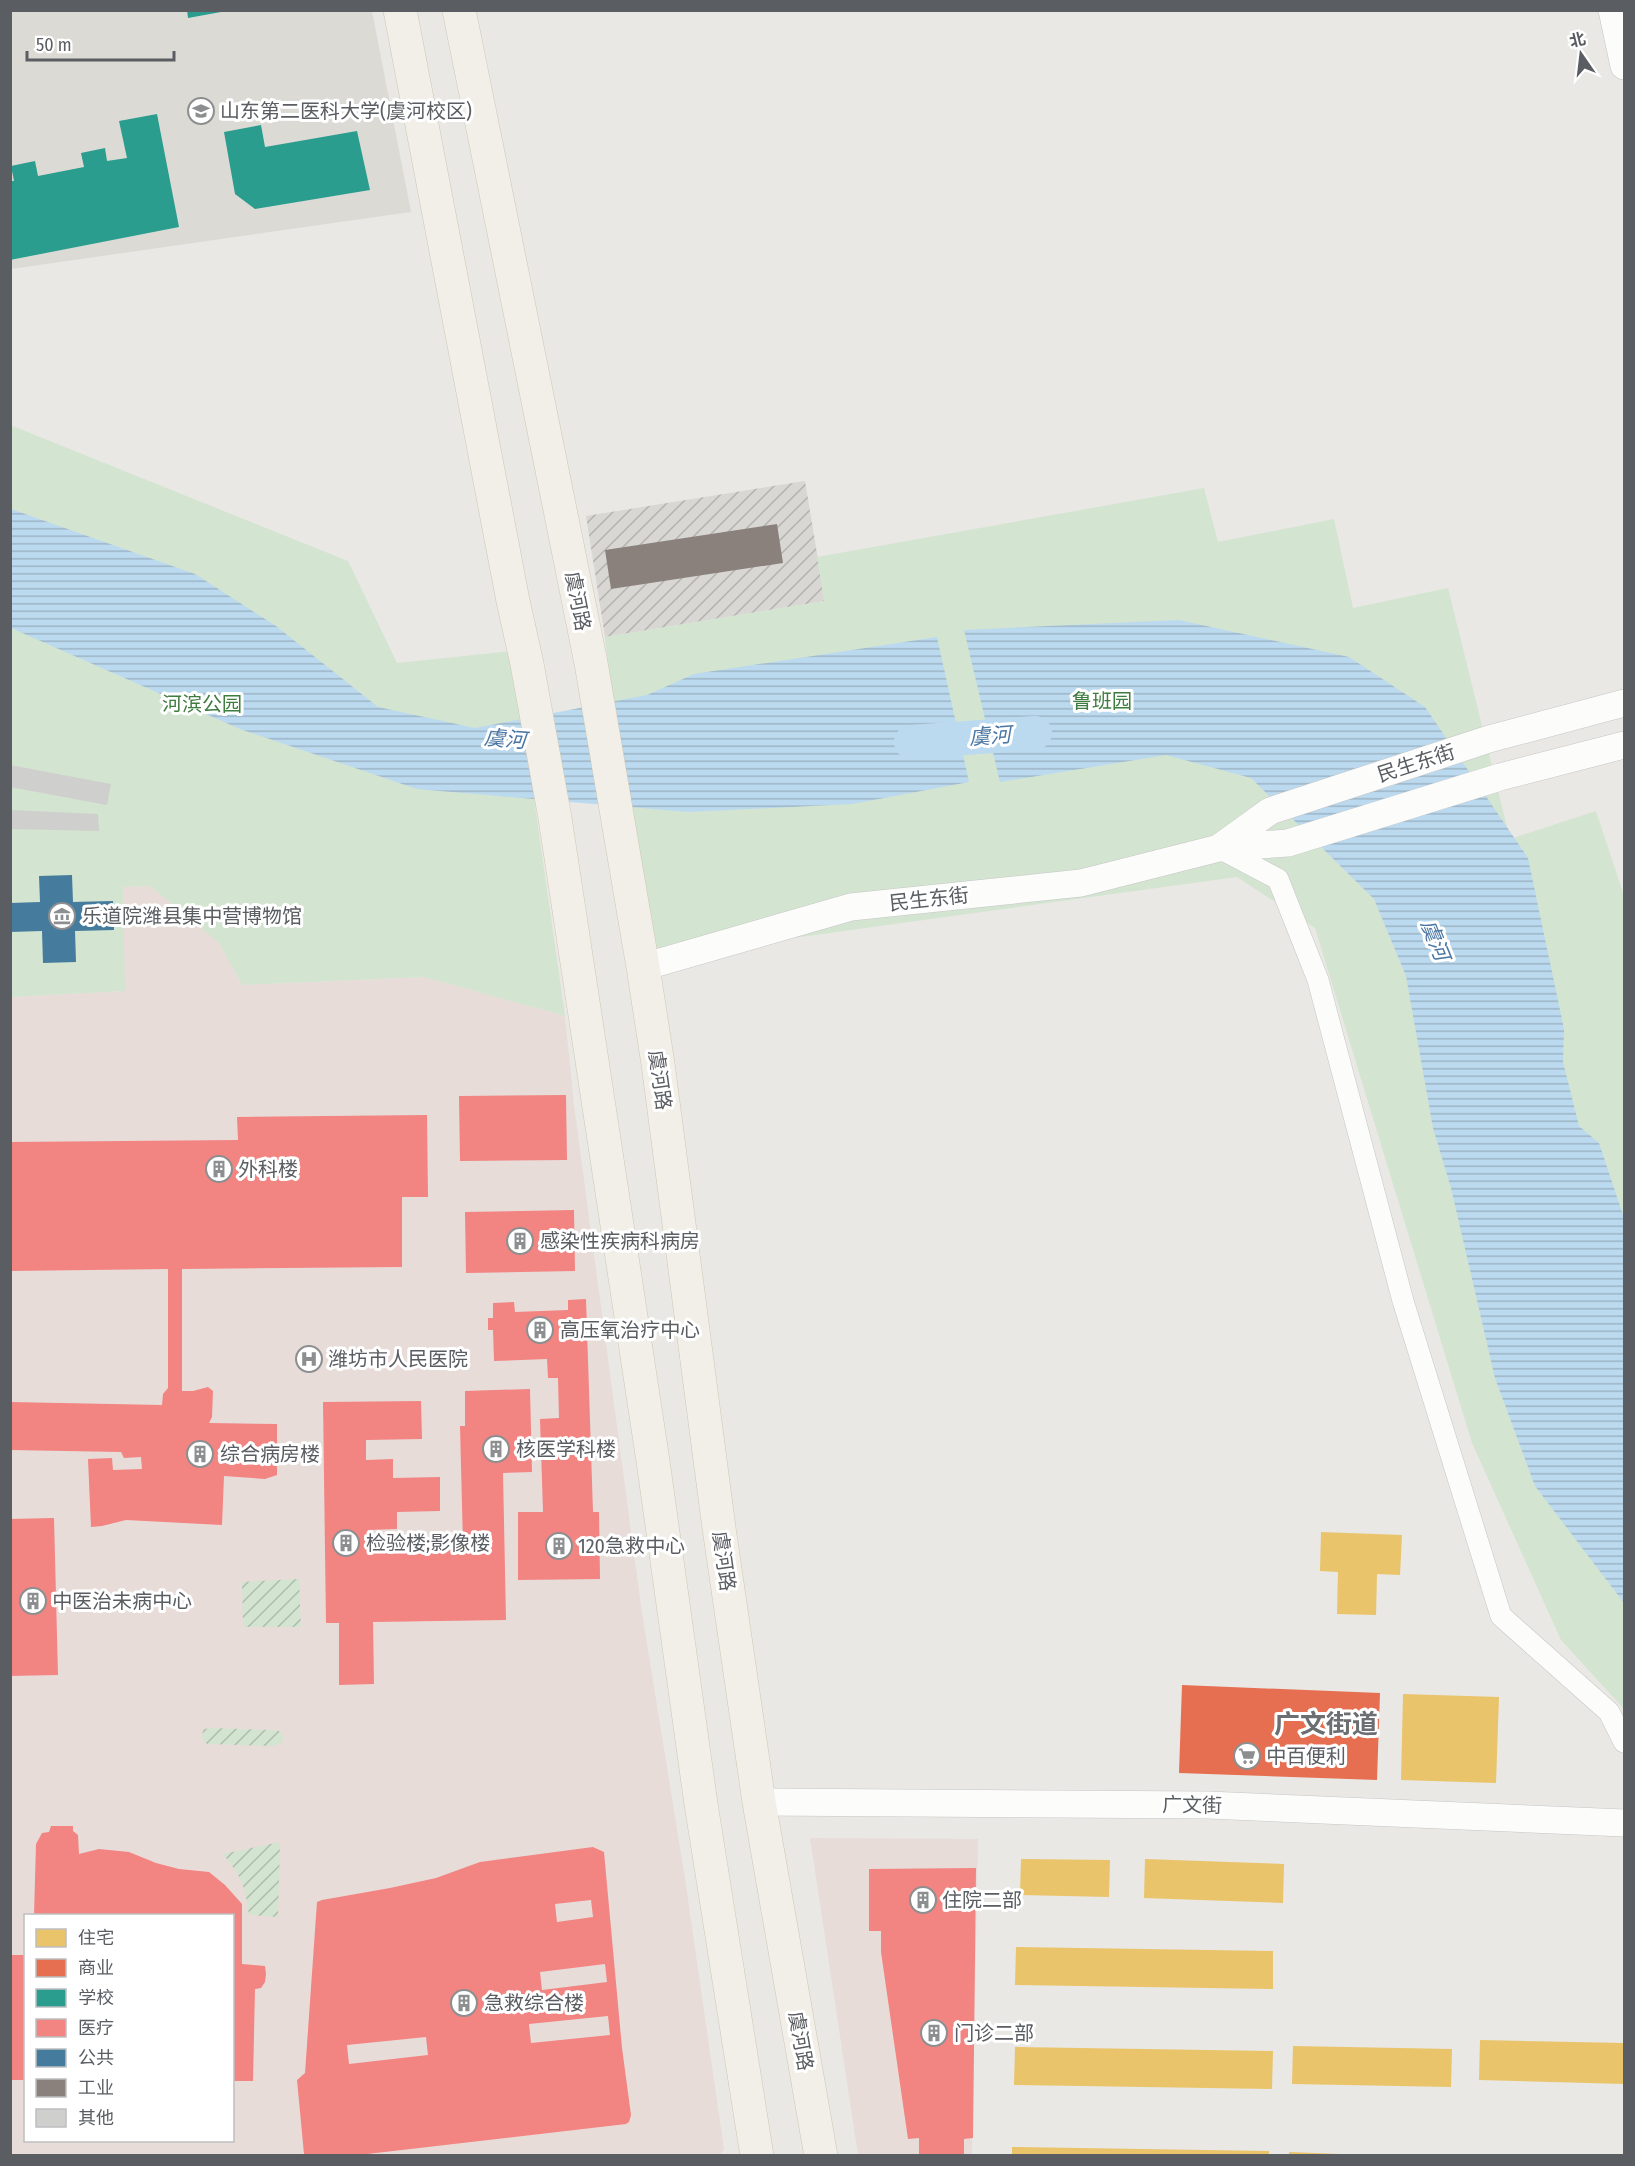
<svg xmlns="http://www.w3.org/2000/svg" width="1635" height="2166" font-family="'Fira Sans Condensed','Noto Sans SC',sans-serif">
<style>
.industrial{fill:url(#industrial-furrows)}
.education{fill:#dcdad4}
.medical{fill:#e8dcd9;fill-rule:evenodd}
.green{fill:#d3e4d1}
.garden{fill:url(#garden-furrows)}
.water{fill:url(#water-rules)}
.homes{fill:#e9c46a}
.shops{fill:#e76f51}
.schools{fill:#2a9d8f}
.health{fill:#f28482;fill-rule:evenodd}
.public{fill:#457b9d}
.industry{fill:#8a817c}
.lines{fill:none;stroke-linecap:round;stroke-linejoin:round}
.river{stroke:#bcdaef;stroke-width:34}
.building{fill:#cfcfcd}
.minor-casing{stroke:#c6c6c6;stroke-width:22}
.tertiary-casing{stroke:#c6c6c6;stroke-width:28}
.primary-casing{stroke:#cec7b5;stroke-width:34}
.minor{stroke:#fcfcfb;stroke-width:21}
.tertiary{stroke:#fcfcfb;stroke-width:27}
.primary{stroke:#f1efe7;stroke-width:33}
.labels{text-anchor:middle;stroke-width:6;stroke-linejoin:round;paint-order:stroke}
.poi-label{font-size:20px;fill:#5a5d61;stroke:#fff;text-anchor:start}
.street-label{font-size:20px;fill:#5a5d61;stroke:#fff}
.park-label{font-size:20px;fill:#3e7c40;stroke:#fff}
.water-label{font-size:21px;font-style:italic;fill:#4a76a3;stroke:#fff}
.district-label{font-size:26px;font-weight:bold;fill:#6b6f72;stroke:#fff}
</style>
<defs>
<pattern id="industrial-furrows" width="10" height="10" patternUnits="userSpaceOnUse" patternTransform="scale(1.5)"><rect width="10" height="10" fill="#d9d7d4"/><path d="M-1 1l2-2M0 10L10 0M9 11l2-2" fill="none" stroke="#b3b2af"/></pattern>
<pattern id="garden-furrows" width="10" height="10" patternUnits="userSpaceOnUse" patternTransform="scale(1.5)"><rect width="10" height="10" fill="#d3e4d1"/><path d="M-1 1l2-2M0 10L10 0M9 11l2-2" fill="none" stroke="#aebcad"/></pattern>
<pattern id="water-rules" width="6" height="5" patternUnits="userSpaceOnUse" patternTransform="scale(1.5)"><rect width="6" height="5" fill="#bcdaef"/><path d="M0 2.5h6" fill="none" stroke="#9cb4c5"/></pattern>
</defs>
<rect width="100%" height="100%" fill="#e9e8e4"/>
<path class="industrial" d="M805,481l20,120 -220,36 -19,-121z"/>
<path class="education" d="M10,11h362l39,201 -400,57z"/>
<path class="medical" d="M150,886l69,57 23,42 182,-8 141,39 9,89 68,508 42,259 40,277 -4,6h-709l-1,-1158 114,-6 -1,-104zM26,1916h206v224h-206z
M810,1838l168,1 -6,316h-114z"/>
<path class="green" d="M10,425l338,136 49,102 116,-12 52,365 -141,-39 -182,8 -23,-42 -69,-57 -27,1 2,104 -114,6z
M1204,488l14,54 116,-23 19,89 95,-20 62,251 86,-28 28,85v813l-63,-69 -89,-197 -157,-515 -78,-51 -597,82 -35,-322 219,-36 -7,-44z"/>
<path class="garden" d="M299,1579l2,48h-58l-1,-45z
M213,1728l59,2 7,1 5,6 -3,6 -7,3 -67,-2 -5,-5 1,-10z
M280,1842l-2,75 -29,-2c-4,-30 -7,-37 -26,-61z"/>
<path class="water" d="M11,509l184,65 81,52 102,81 97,21 172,-33 47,-21 243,-37 32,145 -117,22 -164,8 -271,-23 -177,-60 -229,-101z
M1179,620l170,37 76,50 103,151 36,171 -1,33 16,64 20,17 25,75v385l-89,-117 -40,-108 -44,-190 -18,-60 -27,-152 -32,-77 -123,-121 -85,-23 -166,27 -36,-152z"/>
<path class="homes" d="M1321,1532l81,3 -2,40 -23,-1 -1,41 -39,-1 1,-42 -18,-1z
M1192,1687l152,6 -2,44h-10l-2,32 -47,-2 1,-38 -41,-1 -1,37 -42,-1 1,-31h-11z
M1403,1694l96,3 -3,86 -95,-3z
M1021,1859l89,1 -1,37 -89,-2z
M1145,1859l139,5 -1,39 -139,-5z
M1016,1947l257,4v38l-258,-4z
M1480,2040l144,3v41l-145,-4z
M1293,2046l159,3 -1,38 -159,-3z
M1015,2047l258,4 -1,38 -258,-4z
M1012,2147l257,4v5h-257z
M1289,2152l51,2v2h-51z"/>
<path class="shops" d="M1182,1685l198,8 -3,87 -198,-7z"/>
<path class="schools" d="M187,10h34v2l-33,6z
M157,114l22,113 -169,33v-79h4l-3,-15 24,-5 3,15 46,-9 -3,-14 24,-5 2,13 20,-3 -8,-37z
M261,125l4,22 92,-16 13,59 -115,19 -20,-15 -11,-62z"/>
<path class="health" d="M566,1095l1,65 -107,1 -1,-65z
M427,1115l1,82h-26v70l-220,2v122h11l15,-4 5,4 -1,26 -3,6 68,1v51l-12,4 -41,-3 -2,49 -96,-5 -24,6 -11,1 -3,-68 24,-1 1,12 29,-1 -1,-12 -17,1 -3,-6 -111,-2v-48l152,3 1,-11 5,-6v-119l-158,2v-129l228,-2 -1,-23z
M574,1210l1,61 -109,2 -1,-61z
M586,1299l7,213h6l1,67 -82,1v-68h25l-3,-93 19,-1 -1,-40h-10l-1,-19 -53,2 -1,-31h-5v-12h5v-15l21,-1 1,10 53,-2v-10z
M530,1389l2,83 -29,1 3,147 -133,2 1,62 -35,1v-62h-13l-3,-221 98,-1 1,38 -56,1v20l27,-1v19l47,-1v34l-43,1v17l-29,1v15l95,-1 -3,-118h5v-35z
M54,1518l4,157 -48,1v-157z
M51,1826h22v5l5,4 1,19 20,-5 30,3 27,11 23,6 30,3 16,13 17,19v60l23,2 1,8 -1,8 -4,6 -6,1 -2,92h-21v-165h-198l2,-72 6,-11 7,-1z
M593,1847l11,5 18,196 9,67 -2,7 -3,2 -276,32 -46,-2 -7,-74 8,-7 12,-171 5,-2 68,-12 46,-10 44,-16zM591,1900l2,17 -36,5 -2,-18zM605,1964l2,18 -65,8 -2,-18zM608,2016l2,19 -79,8 -2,-19zM426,2037l2,18 -79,9 -2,-19z
M976,1868l-3,270 -9,1v17h-45v-18l-11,1 -27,-187v-21h-12v-62z
M10,1955h16v125h-16z"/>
<path class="public" d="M72,875l1,27 40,-1 1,29 -39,1 1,31 -33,1 -1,-32 -32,1v-29l30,-1 -1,-26z"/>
<path class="industry" d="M777,524l6,39 -172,26 -6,-39z"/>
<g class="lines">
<path class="river" d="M911,742l124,-9"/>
</g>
<path class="building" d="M10,765l101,19 -4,21 -97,-18z
M10,810l88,4 1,17 -89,-2z"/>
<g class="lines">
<defs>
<path id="minor" d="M1219,848l59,31 40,101 85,321 98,315 108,96 15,30"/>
<path id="tertiary" d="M1612,10l12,56
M1220,847l50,-36 219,-72 135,-36
M643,967l208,-60 230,-24 138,-35 69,-5 212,-66 124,-32
M759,1802l449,3 416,18"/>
<path id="primary" d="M400,10l113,591 14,63 28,154 98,643 48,343 56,352
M459,10l132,653 52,304 15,97 61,464 40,274 62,354"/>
</defs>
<use href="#minor" class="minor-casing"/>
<use href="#tertiary" class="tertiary-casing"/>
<use href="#primary" class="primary-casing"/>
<use href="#minor" class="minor"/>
<use href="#tertiary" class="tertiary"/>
<use href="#primary" class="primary"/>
</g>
<defs>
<symbol id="university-ring" viewBox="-11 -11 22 22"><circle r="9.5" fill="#fff" stroke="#8c8e8f" stroke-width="1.5"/><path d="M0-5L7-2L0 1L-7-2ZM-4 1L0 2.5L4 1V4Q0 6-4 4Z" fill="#8c8e8f"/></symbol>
<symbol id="museum-ring" viewBox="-11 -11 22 22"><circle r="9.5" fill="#fff" stroke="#8c8e8f" stroke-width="1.5"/><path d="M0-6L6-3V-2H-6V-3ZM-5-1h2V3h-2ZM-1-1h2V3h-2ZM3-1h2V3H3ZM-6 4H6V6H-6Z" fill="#8c8e8f"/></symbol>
<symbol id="building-ring" viewBox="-11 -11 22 22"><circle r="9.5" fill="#fff" stroke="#8c8e8f" stroke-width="1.5"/><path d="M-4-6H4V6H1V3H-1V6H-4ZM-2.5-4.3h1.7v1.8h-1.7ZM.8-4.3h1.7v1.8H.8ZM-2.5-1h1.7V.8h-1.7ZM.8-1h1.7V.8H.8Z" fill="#8c8e8f"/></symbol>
<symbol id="hospital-ring" viewBox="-11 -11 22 22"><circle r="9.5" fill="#fff" stroke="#8c8e8f" stroke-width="1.5"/><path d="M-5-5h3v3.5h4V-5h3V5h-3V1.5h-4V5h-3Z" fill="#8c8e8f"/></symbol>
<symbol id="supermarket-ring" viewBox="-11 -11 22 22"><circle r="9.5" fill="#fff" stroke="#8c8e8f" stroke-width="1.5"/><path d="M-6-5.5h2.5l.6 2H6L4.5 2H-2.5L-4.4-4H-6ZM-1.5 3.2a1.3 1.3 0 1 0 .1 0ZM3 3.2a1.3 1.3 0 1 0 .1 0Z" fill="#8c8e8f"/></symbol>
</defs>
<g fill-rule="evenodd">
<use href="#university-ring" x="186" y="96" width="30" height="30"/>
<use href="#museum-ring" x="47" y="901" width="30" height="30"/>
<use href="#building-ring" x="204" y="1154" width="30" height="30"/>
<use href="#building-ring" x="505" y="1226" width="30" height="30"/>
<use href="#building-ring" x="525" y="1315" width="30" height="30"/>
<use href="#hospital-ring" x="294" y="1344" width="30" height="30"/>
<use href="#building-ring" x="481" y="1434" width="30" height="30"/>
<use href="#building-ring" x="185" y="1439" width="30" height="30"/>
<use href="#building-ring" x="331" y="1528" width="30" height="30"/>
<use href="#building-ring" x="544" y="1531" width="30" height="30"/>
<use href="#building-ring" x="18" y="1586" width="30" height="30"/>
<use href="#supermarket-ring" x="1232" y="1741" width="30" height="30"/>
<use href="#building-ring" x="908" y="1885" width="30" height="30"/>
<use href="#building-ring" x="449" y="1988" width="30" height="30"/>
<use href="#building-ring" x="919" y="2018" width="30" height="30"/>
</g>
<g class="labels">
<g class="poi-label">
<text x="220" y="118">山东第二医科大学(虞河校区)</text>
<text x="82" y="923">乐道院潍县集中营博物馆</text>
<text x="238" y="1176">外科楼</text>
<text x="540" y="1248">感染性疾病科病房</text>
<text x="560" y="1337">高压氧治疗中心</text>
<text x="328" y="1366">潍坊市人民医院</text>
<text x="516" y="1456">核医学科楼</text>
<text x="220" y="1461">综合病房楼</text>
<text x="366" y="1550">检验楼;影像楼</text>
<text x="578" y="1553">120急救中心</text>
<text x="52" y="1608">中医治未病中心</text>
<text x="1266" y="1763">中百便利</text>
<text x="942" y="1907">住院二部</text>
<text x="484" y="2010">急救综合楼</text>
<text x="954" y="2040">门诊二部</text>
</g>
<g class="street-label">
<text transform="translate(578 601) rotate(79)" y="7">虞河路</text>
<text transform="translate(1416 763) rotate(-18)" y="7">民生东街</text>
<text transform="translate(929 899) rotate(-6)" y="7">民生东街</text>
<text transform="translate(660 1080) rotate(82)" y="7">虞河路</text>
<text transform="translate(724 1561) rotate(82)" y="7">虞河路</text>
<text transform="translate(1192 1805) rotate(1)" y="7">广文街</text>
<text transform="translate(801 2041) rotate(80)" y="7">虞河路</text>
</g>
<g class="park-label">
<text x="1102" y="708">鲁班园</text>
<text x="202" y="711">河滨公园</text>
</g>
<g class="water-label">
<text transform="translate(990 736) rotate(-4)" y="7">虞河</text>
<text transform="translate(505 739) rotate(5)" y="7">虞河</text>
<text transform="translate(1435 940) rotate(68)" y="7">虞河</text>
</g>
<g class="district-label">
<text x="1326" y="1733">广文街道</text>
</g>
</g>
<rect width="1635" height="2166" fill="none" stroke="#5a5d61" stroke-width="24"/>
<rect x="24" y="1914" width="210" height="228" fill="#ffffff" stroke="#bdbec0" stroke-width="1.5"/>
<rect x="36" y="1929" width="30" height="18" fill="#e9c46a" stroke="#bdbec0" stroke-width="1.5"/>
<text x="78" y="1944" font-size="18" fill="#5a5d61">住宅</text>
<rect x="36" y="1959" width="30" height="18" fill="#e76f51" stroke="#bdbec0" stroke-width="1.5"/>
<text x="78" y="1974" font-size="18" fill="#5a5d61">商业</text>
<rect x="36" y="1989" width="30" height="18" fill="#2a9d8f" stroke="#bdbec0" stroke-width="1.5"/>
<text x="78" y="2004" font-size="18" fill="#5a5d61">学校</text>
<rect x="36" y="2019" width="30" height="18" fill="#f28482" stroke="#bdbec0" stroke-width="1.5"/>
<text x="78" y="2034" font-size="18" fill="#5a5d61">医疗</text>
<rect x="36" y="2049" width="30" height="18" fill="#457b9d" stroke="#bdbec0" stroke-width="1.5"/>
<text x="78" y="2064" font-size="18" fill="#5a5d61">公共</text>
<rect x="36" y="2079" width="30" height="18" fill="#8a817c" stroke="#bdbec0" stroke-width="1.5"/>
<text x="78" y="2094" font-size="18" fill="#5a5d61">工业</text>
<rect x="36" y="2109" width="30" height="18" fill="#cfcfcd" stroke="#bdbec0" stroke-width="1.5"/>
<text x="78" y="2124" font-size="18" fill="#5a5d61">其他</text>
<g transform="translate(1581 54) rotate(346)" stroke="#ffffff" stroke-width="4.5" paint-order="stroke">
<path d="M0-4.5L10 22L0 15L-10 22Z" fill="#5a5d61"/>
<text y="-9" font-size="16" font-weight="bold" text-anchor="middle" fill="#5a5d61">北</text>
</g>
<path d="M27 51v9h147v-9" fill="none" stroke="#5a5d61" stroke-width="3"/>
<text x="36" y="51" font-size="18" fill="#5a5d61" stroke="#ffffff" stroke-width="4.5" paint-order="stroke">50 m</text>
</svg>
